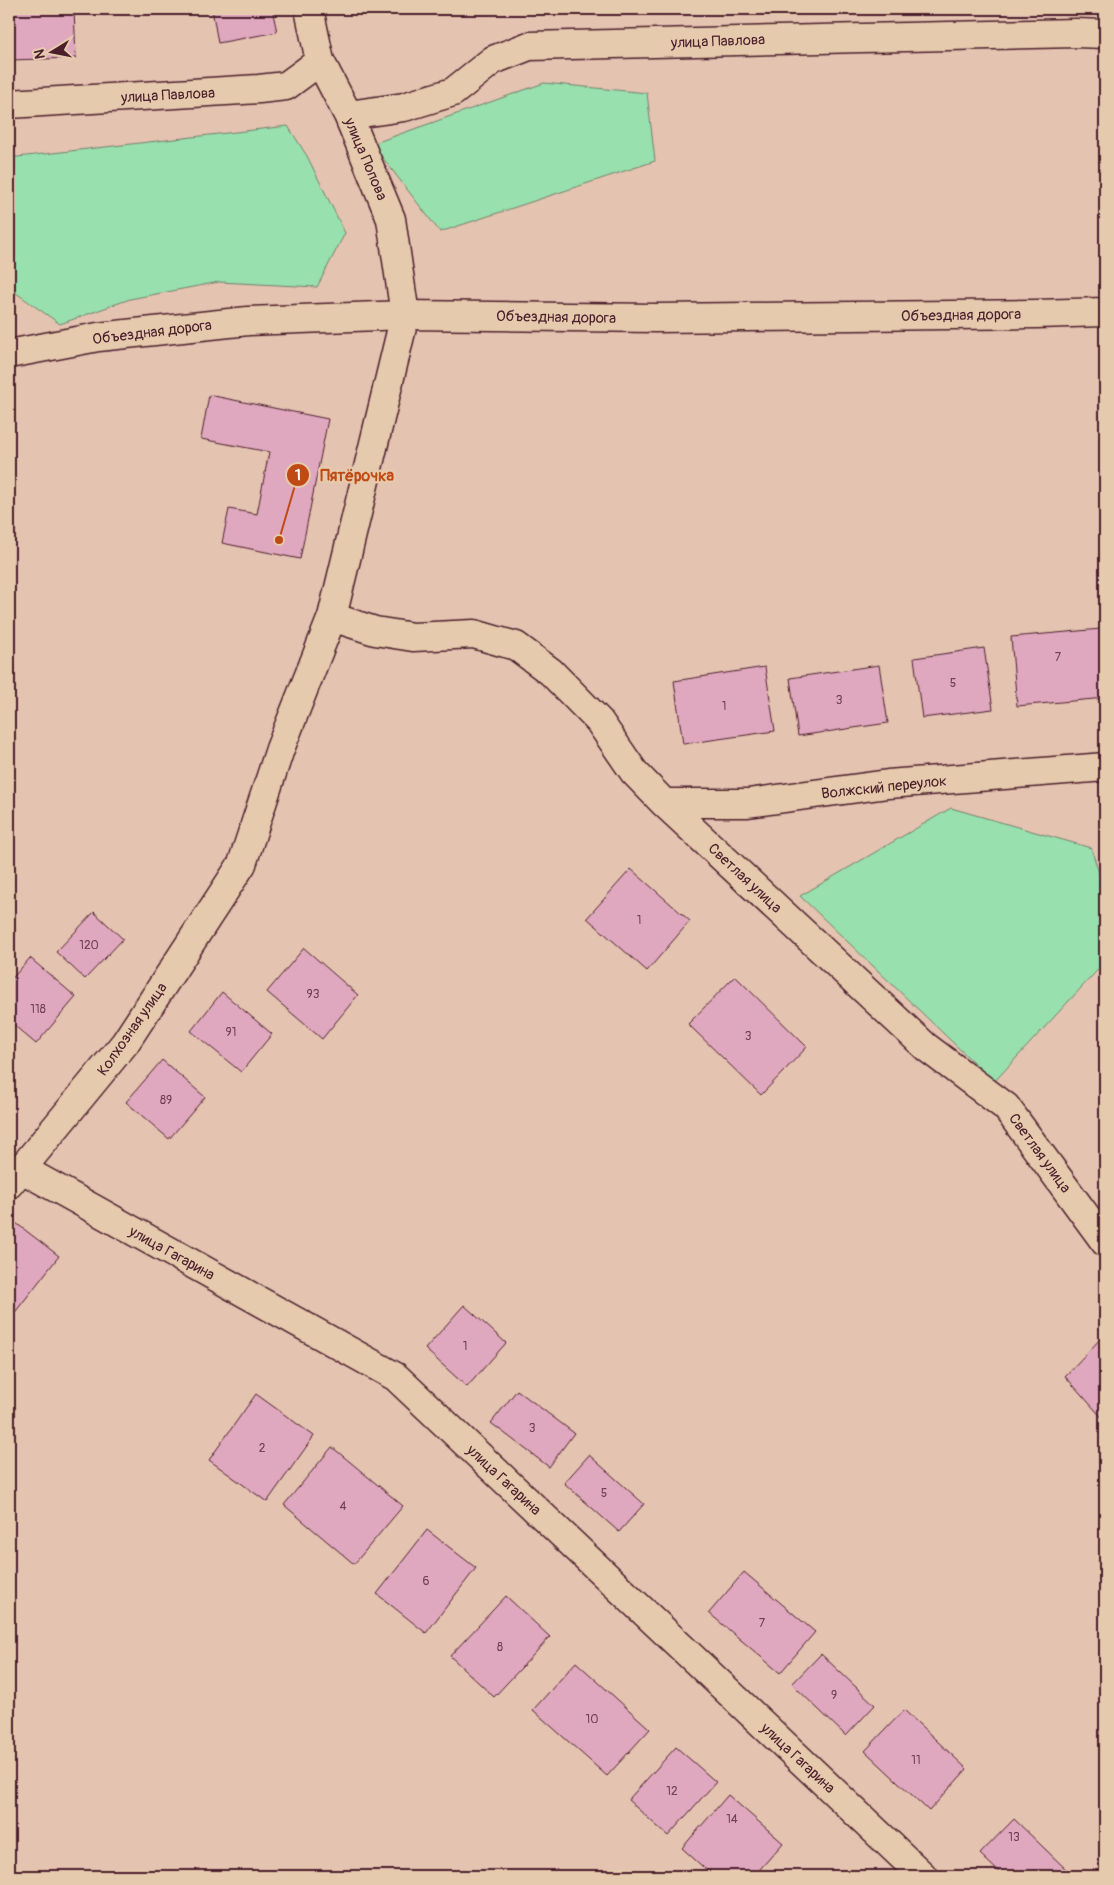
<svg xmlns="http://www.w3.org/2000/svg" width="1114" height="1885" font-family="Pangolin,sans-serif">
<style>
.green{fill:#98e0ae;stroke:#71806c}
.building{fill:#dfa8bf;stroke:#4a1f2b}
.lines{fill:none;stroke-linecap:round;stroke-linejoin:round}
.street-casing{stroke:#4a1f2b;stroke-width:31}
.secondary-casing{stroke:#4a1f2b;stroke-width:31}
.street{stroke:#e6caad;stroke-width:28}
.secondary{stroke:#e6caad;stroke-width:28}
.labels{text-anchor:middle;stroke-width:4.5;stroke-linejoin:round;paint-order:stroke}
.number-label{font-size:12px;fill:#6f4150}
.street-label{font-size:15px;fill:#4a1f2b;stroke:#e6caad}
.leader{fill:none;stroke:#c04a14;stroke-width:2}
.callout-dot{fill:#c04a14;stroke:#e6caad;stroke-width:2}
.mark-label{font-size:15px;text-anchor:middle;font-weight:bold;fill:#fff}
.callout-label{font-size:16px;text-anchor:middle;font-weight:bold;fill:#c04a14;stroke:#e6caad;stroke-width:4.5;stroke-linejoin:round;paint-order:stroke}
</style>
<rect width="100%" height="100%" fill="#e5c3b1"/>
<filter id="ink" filterUnits="userSpaceOnUse"><feTurbulence type="fractalNoise" baseFrequency=".02" numOctaves="2"/><feDisplacementMap in="SourceGraphic" scale="10" xChannelSelector="R" yChannelSelector="G"/><feConvolveMatrix kernelMatrix="1 2 1 2 8 2 1 2 1" color-interpolation-filters="sRGB"/></filter>
<g filter="url(#ink)">
<path class="green" d="M544,83l103,10 8,68 -215,71 -68,-88z
M288,126l19,30 38,77 -28,54 -98,-5 -89,17 -70,25 -51,-36v-130z
M951,808l140,40 14,44v70l-111,120 -194,-186z"/>
<path class="building" d="M9,9h65l2,49 -67,2z
M212,9h60l5,23 -59,11z
M209,395l119,24 -28,140 -78,-16 7,-34 28,5 12,-62 -68,-13z
M1101,629l4,47v22l-88,8 -6,-69z
M984,648l9,61 -71,9 -8,-60z
M879,665l9,58 -90,13 -8,-58z
M765,667l10,64 -92,13 -9,-63z
M631,869l59,52 -43,50 -60,-53z
M94,912l29,27 -38,40 -29,-27z
M304,948l54,47 -36,44 -55,-47z
M30,958l46,39 -40,47 -27,-23v-39z
M735,976l72,71 -46,48 -73,-71z
M222,992l50,42 -31,38 -50,-41z
M162,1060l43,37 -36,42 -43,-37z
M12,1220l47,36 -50,64v-95z
M464,1305l42,38 -39,44 -42,-38z
M1105,1334v87l-40,-45z
M517,1390l57,43 -25,34 -58,-44z
M256,1394l58,42 -47,66 -58,-42z
M332,1447l71,59 -49,58 -70,-59z
M589,1455l55,49 -25,28 -55,-49z
M427,1530l49,38 -50,65 -49,-39z
M744,1572l71,60 -35,41 -71,-60z
M506,1596l44,41 -56,60 -44,-41z
M821,1654l54,51 -29,31 -54,-52z
M576,1662l74,67 -43,47 -74,-66z
M904,1710l63,59 -38,42 -64,-60z
M676,1747l40,35 -48,54 -40,-36z
M728,1795l55,48 -29,33h-41l-31,-28z
M1014,1819l59,57h-70l-23,-22z"/>
<g class="lines">
<defs>
<path id="street" d="M9,104l250,-15 27,-3 34,-25
M348,115l56,-8 49,-15 40,-32 36,-14 547,-13 29,1
M332,617l43,14 38,6 61,-3 42,12 35,26 48,49 35,51 30,31 262,244 80,60 99,135
M664,803h84l140,-19 217,-17
M22,1169l374,208 527,499
M9,1184l116,-141 117,-179 38,-115 52,-132 73,-302 -14,-96 -43,-104 -28,-54 -11,-52"/>
<path id="secondary" d="M9,354l89,-17 150,-16 157,-6 251,3 380,-4 69,-2"/>
</defs>
<use href="#street" class="street-casing"/>
<use href="#secondary" class="secondary-casing"/>
<use href="#street" class="street"/>
<use href="#secondary" class="secondary"/>
</g>
</g>
<g class="labels">
<g class="number-label">
<text x="1058" y="661">7</text>
<text x="953" y="687">5</text>
<text x="839" y="704">3</text>
<text x="724" y="710">1</text>
<text x="639" y="924">1</text>
<text x="89" y="949">120</text>
<text x="313" y="998">93</text>
<text x="38" y="1013">118</text>
<text x="231" y="1036">91</text>
<text x="748" y="1040">3</text>
<text x="166" y="1104">89</text>
<text x="465" y="1350">1</text>
<text x="532" y="1432">3</text>
<text x="262" y="1452">2</text>
<text x="604" y="1497">5</text>
<text x="343" y="1510">4</text>
<text x="426" y="1585">6</text>
<text x="762" y="1627">7</text>
<text x="500" y="1651">8</text>
<text x="834" y="1699">9</text>
<text x="592" y="1723">10</text>
<text x="916" y="1764">11</text>
<text x="672" y="1795">12</text>
<text x="732" y="1823">14</text>
<text x="1014" y="1841">13</text>
</g>
<g class="street-label">
<text transform="translate(718 41) rotate(-2)" y="5">улица Павлова</text>
<text transform="translate(168 95) rotate(-3)" y="5">улица Павлова</text>
<text transform="translate(366 159) rotate(67)" y="5">улица Попова</text>
<text transform="translate(961 315) rotate(-1)" y="5">Объездная дорога</text>
<text transform="translate(556 317) rotate(1)" y="5">Объездная дорога</text>
<text transform="translate(152 332) rotate(-7)" y="5">Объездная дорога</text>
<text transform="translate(884 787) rotate(-6)" y="5">Волжский переулок</text>
<text transform="translate(745 878) rotate(43)" y="5">Светлая улица</text>
<text transform="translate(132 1029) rotate(-55)" y="5">Колхозная улица</text>
<text transform="translate(1040 1153) rotate(54)" y="5">Светлая улица</text>
<text transform="translate(172 1253) rotate(29)" y="5">улица Гагарина</text>
<text transform="translate(504 1480) rotate(43)" y="5">улица Гагарина</text>
<text transform="translate(798 1758) rotate(43)" y="5">улица Гагарина</text>
</g>
</g>
<path class="leader" d="M279 540L298 475"/>
<g class="callout-dot">
<circle cx="279" cy="540" r="5"/>
<circle cx="298" cy="475" r="12"/>
</g>
<g class="mark-label">
<text x="298" y="480">1</text>
</g>
<g class="callout-label">
<text x="357" y="481">Пятёрочка</text>
</g>
<rect width="1114" height="1885" fill="none" stroke="#e6caad" stroke-width="30"/>
<rect x="15" y="15" width="1084" height="1855" fill="none" stroke="#4a1f2b" stroke-width="2" filter="url(#ink)"/>
<g transform="translate(52 52) rotate(260)" stroke="#e6caad" stroke-width="4" paint-order="stroke">
<path d="M0-4L9 19L0 12L-9 19Z" fill="#4a1f2b"/>
<text y="-8" font-size="14" font-weight="bold" text-anchor="middle" fill="#4a1f2b">N</text>
</g>
</svg>
